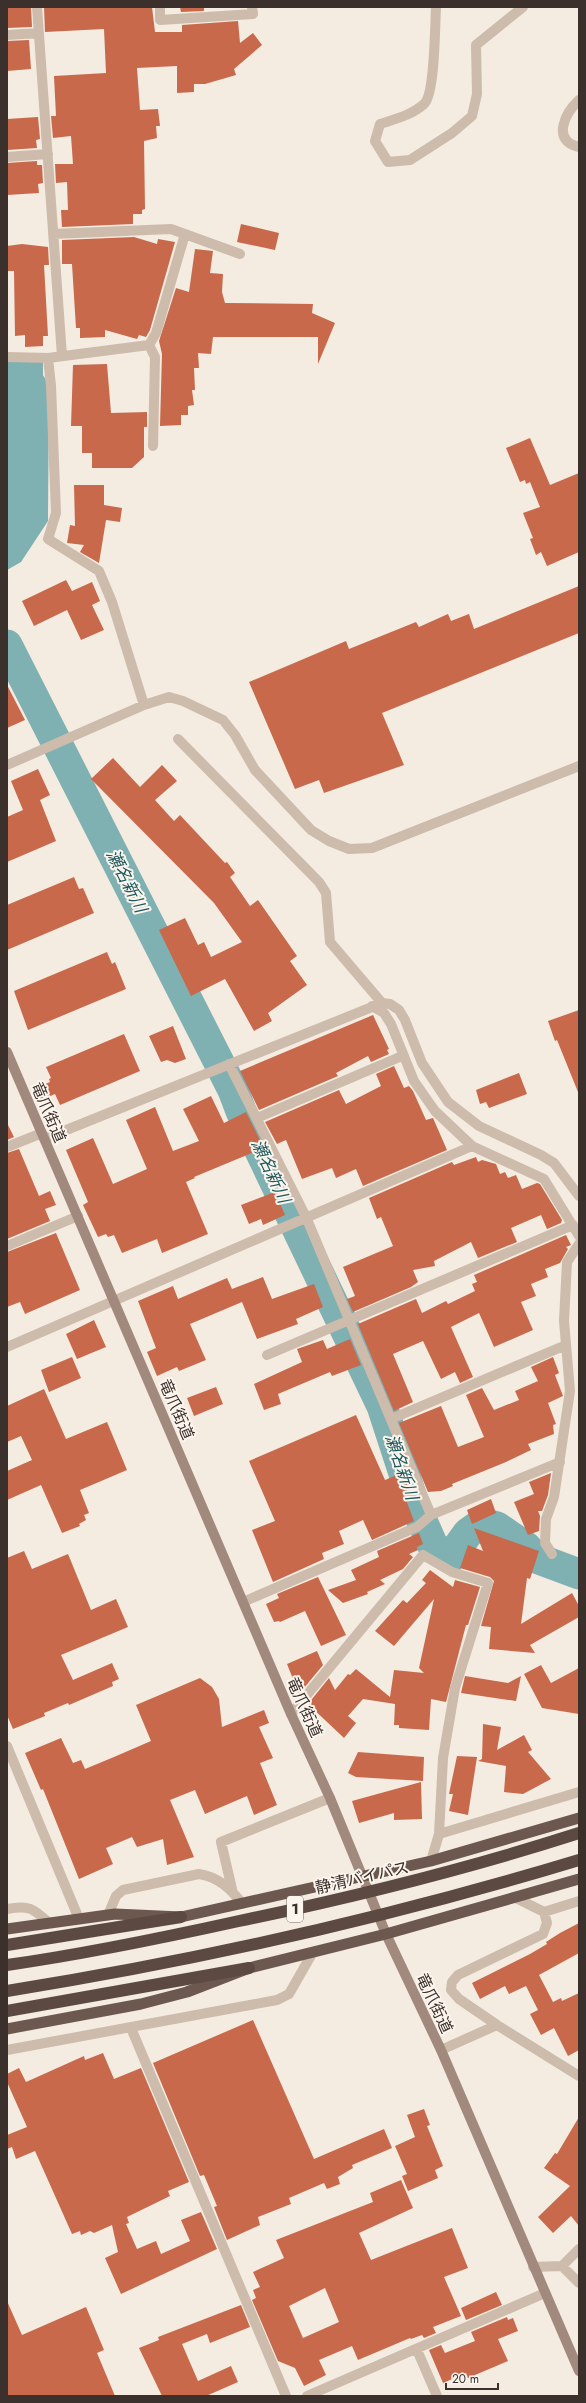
<svg xmlns="http://www.w3.org/2000/svg" width="586" height="2403" font-family="Jost,'Noto Sans JP',sans-serif">
<style>
.water{fill:#7fb0b2}
.lines{fill:none;stroke-linecap:round;stroke-linejoin:round}
.river{stroke:#7fb0b2;stroke-width:31}
.building{fill:#c8694b;fill-rule:evenodd}
.minor{stroke:#cdbbac;stroke-width:10}
.secondary{stroke:#a18a7d;stroke-width:10}
.trunk{stroke:#6c584f;stroke-width:11}
.motorway{stroke:#5c4a42;stroke-width:12}
.motorway-bridge{stroke:#5c4a42;stroke-width:12}
.labels{text-anchor:middle;stroke-width:4;stroke-linejoin:round;paint-order:stroke}
.shield{fill:#fbf5ee;stroke:#756b66;stroke-width:1}
.shield-label{font-size:15px;font-weight:bold;fill:#3b302b}
.street-label{font-size:16px;fill:#3b302b;stroke:#fbf5ee}
.water-label{font-size:17px;font-style:italic;fill:#1f5a5e;stroke:#fbf5ee}
</style>
<rect width="100%" height="100%" fill="#f4ebe1"/>
<path class="water" d="M7,360l36,1v14l6,10 -1,136 -27,41 -14,8z"/>
<g class="lines">
<path class="river" d="M7,645l226,445 8,21 141,295 30,92 21,48 17,12 18,-25 14,-10 15,4 29,20 10,11 43,16"/>
</g>
<path class="building" d="M7,7h24l1,20 -25,1z
M44,7h108l3,25h27v-7l56,-4 2,22 13,-10 9,12 -28,24 2,6 -31,9h-11v8l-17,1v-27l-40,2 3,42 18,-1 2,17h-4l1,12 -13,3 1,68 -3,1v4h-9v10l-71,3 -1,-17h7l-1,-28 -11,1 -1,-19h18l-2,-28 -18,2 -2,-22h5l-2,-40 52,-3 -2,-44 -59,3z
M180,7h24v4l-23,1z
M29,40l2,29 -24,2v-30z
M38,117l2,22 -4,1 1,8 -30,2v-31z
M37,161v4h5l1,18 -5,1 1,9 -32,2v-32z
M241,224l38,9 -4,17 -38,-8z
M134,237l23,7 1,-5 17,3 -25,88 -4,7 -7,-2 -2,4 -32,-9v7l-25,1v-10h-4l-4,-64h-10v-24z
M22,244l26,3 1,18h-5l4,71h-5v10l-18,1v-12l-10,1 -1,-65h-7v-25z
M195,249l18,2 -3,22 13,1 -1,18 3,11 88,1 -1,9 23,10 -17,41v-27h-105l-2,17 -13,-1 1,15h-5l1,22h-3l2,15 -6,1v9h-7v10l-21,1 2,-72 -3,-13 17,-53 13,4z
M107,364l4,49 36,-1v15h-3v30l-12,11h-40v-15h-10v-27h-11l2,-61z
M530,438l20,47 29,-12v79l-32,14 -6,-14 -5,3 -6,-16 3,-1 -10,-25 17,-6 -10,-25 -4,2 -1,-4 -5,2 -14,-34z
M74,485h30v20l18,3 -2,14 -14,-2 -7,43 -19,-11 4,-7 -17,-2 3,-18 5,1z
M66,580l6,11 20,-9 8,19 -8,4 12,25 -23,10 -14,-30 -33,16 -12,-25z
M579,586v47l-197,80 22,52 -80,28 -5,-13 -24,9 -46,-107 97,-41 3,8 67,-27 3,5 29,-13 3,7 18,-7 5,15z
M7,685l18,35 -18,8z
M113,758l27,29 22,-22 15,16 -22,19 19,21 6,-6 45,48 2,-1 8,11 -5,4 20,29 8,-6 39,56 -7,5 17,24 -39,28 4,8 -18,10 -29,-52 -34,17 -32,-66 26,-12 13,27 6,-3 7,15 31,-15 -28,-39 -123,-124z
M38,769l12,26 -10,5 16,41 -49,21v-45l16,-7 -12,-29z
M74,877l5,12 4,-1 11,25 -87,37v-45z
M107,952l5,12 3,-2 11,27 -98,41 -14,-39z
M579,1010v82h-1l-21,-52 -2,1 -7,-20z
M373,1015l16,34 -2,1 2,4 -18,8 -3,-6 -32,17 2,3 -79,34 -19,-39z
M173,1026l13,33 -11,4 -8,-3 -6,2 -12,-26z
M124,1034l16,37 -80,34 -5,-11 -14,6 -5,-12 14,-6 -1,-3 2,-1 -5,-11z
M394,1066l10,22 5,-2 4,5 13,29 7,-2 14,32 -84,36 -7,-17 -20,9 -4,-10 -30,11 -16,-39 -9,4 -12,-22 74,-32 7,14 35,-18 -5,-12z
M519,1073l8,21 -38,14 -3,-6 -6,2 -4,-14z
M211,1096l13,27 22,-11 18,36 -70,29 1,1 -9,4 22,52 -46,19 -5,-14 -35,14 -8,-18 -6,2 -2,-3 -8,3 -15,-32 5,-3 -22,-52 27,-12 20,46 34,-15 -21,-49 29,-13 18,44 26,-10 -16,-32z
M7,1123l7,14 -7,3z
M19,1149l20,47 11,-5 6,14 -11,4 5,12 -43,18v-86z
M476,1157l2,5 4,-2 14,4 4,10 5,-2 3,6 8,-3 6,14 15,-6 3,1 22,36 -1,3 -14,6 -6,-14 -30,13 6,14 -39,16 -7,-16 -37,19 1,5 -22,4 5,12 -7,5 -58,25 -6,-13 8,-3 -12,-29 50,-21 -12,-29 -4,2 -8,-21 83,-36 2,3z
M275,1192l10,23 -22,10 -2,-6 -12,5 -8,-19z
M56,1233l24,57 -55,24 -5,-12 -13,5v-55z
M566,1235l5,10 -5,2 2,2 -8,14 -15,6 3,8 -17,7 5,12 -15,6 12,28 -39,17 -15,-34 -28,14 22,50 -13,6 -5,-11 -14,7 -18,-38 -30,13 20,48 -19,9 -36,-87 58,-25 6,14 24,-12 2,3 27,-13 -3,-7 5,-2 -3,-7z
M263,1277l9,22 42,-15 9,23 -27,12 2,5 -41,15 -15,-37 -52,22 16,36 -27,11 -2,-4 -20,9 -10,-24 9,-4 -18,-47 35,-15 5,13 49,-21 5,11z
M94,1320l12,27 -29,12 -11,-25z
M350,1339l11,26 -29,11 -2,-4 -52,22 3,10 -17,6 -10,-26 48,-22 -5,-13 26,-9 4,9z
M72,1357l9,21 -32,14 -8,-22z
M553,1357l6,16 -4,2 8,21 -15,7 8,21 -3,1 1,9 -26,10 3,6 -25,12 -54,22 1,2 -12,5 -13,1 -29,-69 42,-17 17,41 26,-10 -18,-42 16,-7 12,22 25,-10 -4,-9 23,-10 -7,-14z
M216,1387l7,17 -29,12 -7,-18z
M44,1389l22,50 41,-17 20,48 -47,20 9,23 -5,2 2,5 -7,4 1,2 -18,7 -21,-48 -34,15v-29l25,-11 -11,-24 -14,6v-36z
M356,1415l29,65 21,-9 10,25 -10,4 8,21 -42,19 -9,-20 -24,11 5,13 -22,9 2,6 -51,23 -21,-52 23,-9 -26,-60z
M551,1473l-3,22 -6,16h-4l2,5 -1,15 -11,4 -14,-33 20,-8 -5,-12z
M491,1499l5,14 -24,11 -5,-14z
M474,1528l65,23 -9,28 -3,-1 -6,46 51,-31 7,13v11l-49,28 5,8 -46,-4 2,-22 -10,-1 13,-45 -4,-4 -30,-9 8,-23 15,6z
M419,1533l4,11 -6,3 1,3 -9,4 4,3 -10,12 -23,11 5,4 -18,8 1,2 -25,9 -15,-13 28,-10 -5,-10 28,-13 -2,-6z
M24,1551l8,18 36,-15 23,56 25,-11 12,28 -67,28 12,25 39,-17 7,16 -7,3 1,4 -44,19 -1,-2 -24,10 1,3 -32,13 -6,-14v-157z
M430,1570l23,17 2,-7 25,7 -12,38h-2l-20,77 -15,-3 -2,31 -30,-2v-3h-5l1,-21 -32,-5 -15,17 8,7 -12,15 -36,-34 21,-26 6,12 13,-16 2,1 6,-6 34,28 4,-27 30,3 -5,-5 15,-69 -40,47 -19,-15 28,-31 4,3 19,-20 -4,-3z
M318,1577l28,58 -25,11 -16,-35 -25,11 -1,-1 -5,1 -8,-18 13,-6 -2,-4z
M317,1651l6,14 -24,29 -12,-30z
M541,1665l10,18 28,-15v46l-37,-6 -18,-34z
M465,1676l43,7 13,-7 -5,25 -55,-8z
M200,1678l12,9 7,12 3,28 42,-17 5,13 -10,4 14,31 -13,5 17,42 -23,10 -7,-19 -42,18 -10,-24 -25,10 24,57 -27,8 -4,-26 -26,8 -5,-10 -26,11 7,16 -34,15 -36,-90 -2,1 -16,-37 36,-15 12,25 8,-3 4,9 29,-12 37,-16 -15,-36z
M483,1724l18,3 -4,23 27,-15 8,15 -4,2 23,27 -28,15 -19,-2 2,-26 -28,-5 4,-2z
M358,1752l66,5 -1,24 -67,-4 -8,-4z
M457,1756l20,1 -9,58 -19,-4 4,-17h-4z
M421,1782l1,37 -28,1v-7l-35,10 -7,-22z
M579,1923v30l-40,22 14,27 8,-4 1,3 17,-8v57l-11,6 -14,-28 -13,7 -11,-21 8,-4 -12,-24 -17,8 -4,-8 -25,13 -8,-16 58,-29 17,-10 -1,-2 14,-9z
M253,2020l61,139 70,-30 8,19 -40,17 1,3 -15,9 2,7 -13,5 -3,-6 -35,15 2,6 -33,13 2,8 -33,15 -13,-33 3,-1 -13,-31 -4,1 -47,-113z
M103,2053l11,26 27,-11 48,114 -21,9 2,5 -43,21 2,6 -3,1 11,25 19,-8 5,13 29,-13 -9,-21 20,-8 16,37 -96,45 -16,-36 13,-6 -6,-27 -18,8 -4,-2 -9,4 -1,-4 -8,3 -37,-83 -19,8 -4,-12 -5,2v-14l20,-8 -20,-45v-8l12,-6 7,14 58,-26 1,4z
M424,2109l6,16 -3,1 16,40 -8,4 3,8 -30,13 -6,-15 5,-2 -12,-28 20,-9 -8,-22z
M579,2117v109l-8,-10 -18,17 -15,-16 32,-31 -26,-18 11,-15 2,1z
M401,2180l12,28 -54,25 12,27 81,-32 16,40 -24,9 17,39 -28,11 3,6 -12,5 -2,-3 -11,4 -1,-1 -52,22 -6,-14 -33,14 7,15 -22,11 -9,-18 -17,-7 -26,-61 4,-2 -3,-8 7,-3 -7,-15 31,-14 -8,-18 97,-38 -3,-9zM325,2288l14,34 -36,16 -14,-32z
M496,2292l6,13 -36,15 -5,-12z
M7,2301l15,34 64,-28 18,43 -7,3 18,43h-108z
M241,2305l9,22 -40,16 -3,-9 -25,10 16,37 33,-15 7,16 -32,14h-44l-23,-48 20,-8 -1,-3z
M507,2317l1,3 5,-2 5,13 -20,8 10,22 -40,17 -2,-5 -23,10 -14,-33 12,-5 4,8 30,-12 -4,-9z"/>
<g class="lines">
<path class="minor" d="M37,7l25,349
M160,7v13l93,-6 -1,-7
M436,7c-1,17 -1,88 -12,97 -12,11 -29,15 -44,20l-5,17 13,21 22,-2 42,-27 20,-17 5,-22 -1,-49 47,-38
M7,35l32,-2
M579,100c-14,13 -28,41 0,47
M7,157l41,-3
M53,234l118,-5 69,25
M149,345l7,-12 29,-99
M149,345l6,12 -2,89
M7,357l41,1 101,-13
M48,358l3,28 5,127 -8,26 51,32 13,31 32,103
M178,739l141,143 7,11 4,49 52,61
M7,765l137,-60 25,-8 14,4 40,19 12,15 20,35 56,60 18,11 20,8 23,-1 207,-82
M372,1006l12,7 7,11 23,57 21,30 37,35 72,33 35,57
M229,1064l77,153 125,298
M257,1118l145,-62
M44,1139l338,-136 8,1 9,6 6,10 17,43 26,39 31,24 62,29 13,8 25,33
M7,1147l35,-14
M7,1246l71,-30
M7,1347l465,-201
M267,1355l306,-130
M391,1419l175,-74
M552,1554l-7,-11 1,-24 8,-22 16,-106 -6,-70 3,-59 12,-18
M243,1602l174,-75 14,-12 129,-53
M291,1714l132,-159 29,17 36,11 -33,105 -12,70 -4,76 -8,27
M7,1746l72,173
M439,1834l140,-42
M232,1889l-11,-47 109,-44
M516,1898l28,14 35,-11
M7,1909c22,-4 26,-1 42,14
M108,1915l8,-19 7,-6 76,-16c19,3 32,14 43,30
M497,2025l-38,-26 -8,-9 1,-8 6,-7 85,-41 4,-11 -3,-11
M131,2028l155,368
M7,2050l270,-50 12,-6 24,-42
M441,2050l56,-25 82,51
M562,2266l17,-17
M533,2267l29,-1 17,17
M417,2350l20,46
M307,2396l238,-103"/>
<path class="secondary" d="M7,1052l284,662 39,84 56,136 55,116 138,321"/>
<path class="trunk" d="M7,1929l108,-15 66,3 250,-56 148,-43
M7,2029l134,-25 46,-12 62,-24 137,-34 193,-55"/>
<path class="motorway" d="M7,1945l174,-28
M7,2011l242,-43"/>
<path class="motorway-bridge" d="M7,1965c78,-11 155,-27 232,-44 115,-24 228,-52 340,-88
M7,1991c193,-31 384,-74 572,-131"/>
</g>
<g class="labels">
<rect class="shield" x="287" y="1896" width="16" height="26" rx="3"/>
<g class="shield-label">
<text x="295" y="1914">1</text>
</g>
<g class="street-label">
<text transform="translate(49 1112) rotate(67)" y="6">竜爪街道</text>
<text transform="translate(177 1409) rotate(67)" y="6">竜爪街道</text>
<text transform="translate(305 1707) rotate(66)" y="6">竜爪街道</text>
<text transform="translate(362 1877) rotate(-13)" y="6">静清バイパス</text>
<text transform="translate(435 2003) rotate(65)" y="6">竜爪街道</text>
</g>
<g class="water-label">
<text transform="translate(127 881) rotate(63)" y="6">瀬名新川</text>
<text transform="translate(271 1171) rotate(65)" y="6">瀬名新川</text>
<text transform="translate(402 1467) rotate(71)" y="6">瀬名新川</text>
</g>
</g>
<rect width="586" height="2403" fill="none" stroke="#3b302b" stroke-width="16"/>
<path d="M446 2383v6h52v-6" fill="none" stroke="#3b302b" stroke-width="2"/>
<text x="452" y="2383" font-size="12" fill="#3b302b" stroke="#fbf5ee" stroke-width="3" paint-order="stroke">20 m</text>
</svg>
